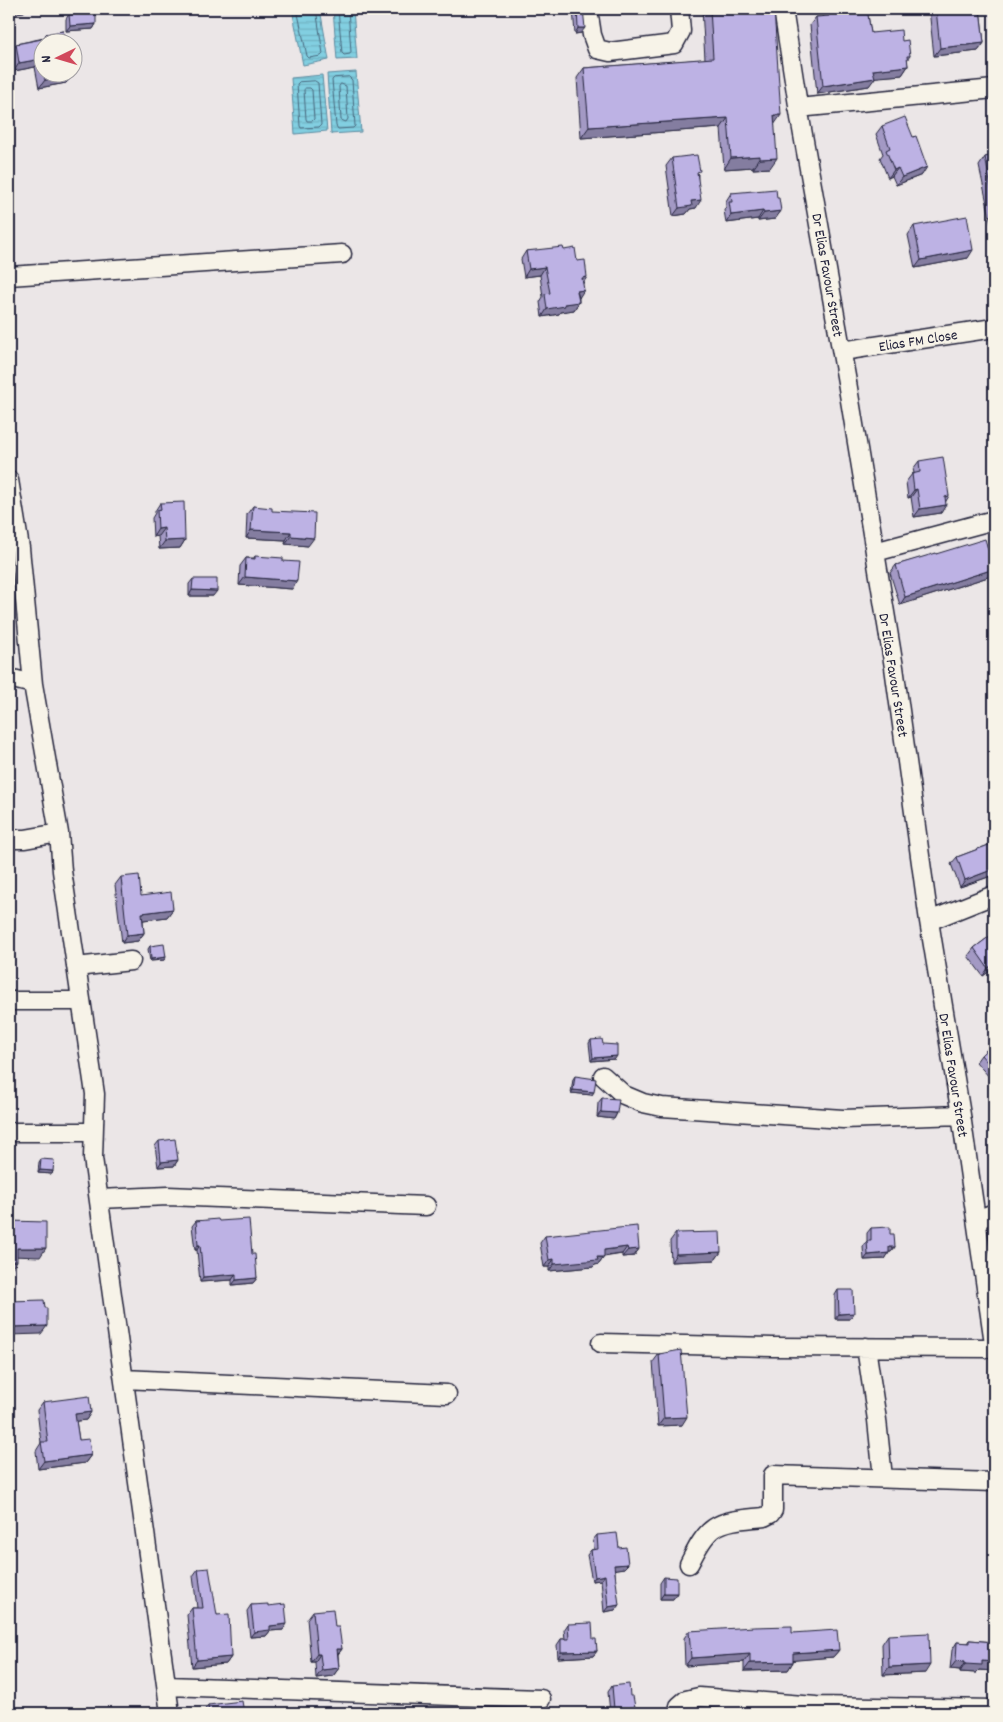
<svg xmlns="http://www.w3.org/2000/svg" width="1003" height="1722" font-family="Dekko,sans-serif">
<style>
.water{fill:url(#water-rules);stroke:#5c8a9f}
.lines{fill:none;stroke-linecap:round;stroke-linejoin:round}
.shore{stroke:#48677d;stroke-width:1}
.minor-casing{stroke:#22223b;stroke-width:21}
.minor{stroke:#f7f3e8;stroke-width:18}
.wall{fill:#a399c4;stroke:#22223b}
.shaded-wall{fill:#847da0;stroke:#22223b}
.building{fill:#bdb2e4;stroke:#22223b}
.labels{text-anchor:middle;stroke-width:4;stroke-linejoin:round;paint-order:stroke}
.street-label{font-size:15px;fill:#22223b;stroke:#f7f3e8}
</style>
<defs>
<pattern id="water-rules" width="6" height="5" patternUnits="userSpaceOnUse" patternTransform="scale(1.25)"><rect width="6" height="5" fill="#82cfe1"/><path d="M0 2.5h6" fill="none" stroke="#70b1c2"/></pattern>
</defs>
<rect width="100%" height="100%" fill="#ebe6e7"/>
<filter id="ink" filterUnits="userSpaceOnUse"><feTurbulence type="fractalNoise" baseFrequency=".02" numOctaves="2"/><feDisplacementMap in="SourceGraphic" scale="10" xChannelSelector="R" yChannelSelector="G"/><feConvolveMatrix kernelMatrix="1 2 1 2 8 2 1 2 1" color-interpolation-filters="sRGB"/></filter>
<g filter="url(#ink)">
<path class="water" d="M292,9h28l9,51 -26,5z
M333,9h20l4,50 -20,1z
M356,72l5,60 -30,2 -4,-60z
M322,75l5,56 -32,3 -4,-56z"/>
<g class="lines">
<path class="shore" d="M297,9l10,47 2,2 12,-2 2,-2 -7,-45
M338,9l4,44 2,2 6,-1 1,-2 -3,-43
M349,77l3,3 3,46 -2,2 -15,1 -2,-3 -4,-46 2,-2z
M315,81l3,2 3,42 -2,2 -18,1 -1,-2 -3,-42 2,-2z
M341,84l5,2 2,33 -2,3 -5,-2 -2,-33z
M306,88h4l2,2 2,29 -2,2h-5l-1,-2 -2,-29z"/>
<defs>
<path id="minor" d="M588,9l4,26 5,14 13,3 64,-8 7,-13 -2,-22
M783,9l17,109 47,264 47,285 35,254 32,194 33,228
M798,108l196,-19
M9,276l333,-22
M842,351l152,-23
M9,480l11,68 13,136 26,149 3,38 33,223 -2,64 77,555
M875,552l119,-32
M9,678l24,6
M9,839h16l34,-6
M929,921l65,-26
M76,967l55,-6
M9,1001h72
M603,1076l21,19 19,8 19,4 181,12 118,-4
M9,1132h84
M99,1199l69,-3 258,10
M977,1220l17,-7
M601,1343l171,4 222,1
M866,1347l11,73 6,58
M124,1379l323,15
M689,1564c6,-11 13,-28 25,-36 13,-9 34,-9 50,-11l6,-3 3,-4v-35l221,7
M167,1686l374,13
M678,1713l1,-7 7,-6 13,-3 117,9 178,3"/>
</defs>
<use href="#minor" class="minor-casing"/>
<use href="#minor" class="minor"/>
</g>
<path class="wall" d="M573,9h10l-2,24 -6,1z
M702,9h72v115l-4,44 -17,1v-2l-29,2 -3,-41 -140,10 -4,-60 7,-10 121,-9z
M822,9h45l4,24 31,8 8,15 -3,4 1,6 -6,9 -28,2 -5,9 -52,8 -7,-69 6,-8 7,-1z
M929,9h51l4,34 -6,8 -44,5z
M69,14l27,10 -3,5 -27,2v-12z
M63,31l-21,11v30h29l1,3 -6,8 -27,5 -4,-21 -21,4 -4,-19 6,-8 28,-6 2,-4z
M882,126l31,11 9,38 -26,10 -4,-9 -4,2 -8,-20 3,-4 -7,-20z
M994,155v81l-15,-70 6,-9z
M672,158l26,16 -2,34 -6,1 -4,5 -13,2 -7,-50z
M731,193l46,5 4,13 -6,8 -17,2v-2l-32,4 -2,-13 2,-3v-6z
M914,226l54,32 -53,10 -7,-33z
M564,250l13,11 6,22 -4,15v4l-5,8 -14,2 -1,2 -17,3 -2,-15 3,-5 -3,-22 -16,2 -3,-18 5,-8z
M919,461l30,35 -3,5 -5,12 -27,4 -3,-20 -3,1 -2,-16 6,-8 2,-1 -1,-4z
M160,503l25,37 -5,8 -21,1 -1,-13 -5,1 -1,-19 3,-5v-2z
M253,506l19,5 36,35 -23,-2 1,-4 -40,-2 1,-24z
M936,554l52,23 -88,28 -10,-32 6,-8z
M255,556l37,33 -53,-4 1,-19 6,-8h8z
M193,579l20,17h-24v-12z
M994,843v32l-34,12 -9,-23 6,-7z
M121,877l20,19 32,13 -6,8 -24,3 1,13 -6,8 -16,2 -7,-58z
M994,933v35l-11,8 -15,-20 6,-8z
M150,946l16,11 -2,3 -14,1 -2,-12z
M591,1040l12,4 12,15 -24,2 -2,-18z
M994,1043v32l-4,3 -14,-16 5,-7z
M575,1076l17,19 -21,-2 2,-14z
M602,1098l15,15 -3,6 -17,-2 1,-14z
M994,1122v10l-4,-4z
M159,1141l19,19 -4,6 -16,1 -3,-21z
M41,1159l12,12 -1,3 -14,-1 1,-11z
M196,1221h23l33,33 5,24 -4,5 -21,2v-5l-32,2 -3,-32h-2l-3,-24z
M871,1228l19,6 5,13 -4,5h-2l-4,7 -21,1 -1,-13 4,-6v-8z
M676,1233l45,19 -6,8 -44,2 -1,-21z
M545,1236l94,13 -5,7 -12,1v-3l-18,3 -5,7 -4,1 -2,2 -44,4v-4h-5l-4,-24z
M838,1290l12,29h-15v-24z
M659,1354l23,71 -24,1 -5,-64z
M43,1402l48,10 -5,8 -10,1 3,19 12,15 -6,8 -47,6 -2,-18 5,-8 -4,-33z
M597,1535l22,13 5,20 -9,1v41l-11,2 -3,-32 -9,1 -5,-26 4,-5 3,-1 -1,-9z
M198,1569l19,46 14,42 -5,7 -34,3 -5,-52 5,-7h5l-4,-32z
M664,1577l13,16 -4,6h-13v-16z
M251,1605l17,1 15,24 -13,1 -4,5 -16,1 -3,-26z
M313,1611l22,16 7,22 -4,5 1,14 -6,8 -17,2 -1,-16h-4l-4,-43z
M568,1624l25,15 4,12 -4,5 -35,2 -1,-13 4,-6h4l-1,-9z
M689,1631l103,2 47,17 -6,7 -40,3v2l-5,8 -44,1v-9l-59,4 -1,-28z
M888,1635l37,38 -42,2 -1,-31z
M970,1640l24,2v26l-1,3 -14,-1 -3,3 -16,-1v-2l-10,-1 2,-19 5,-8 11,1z
M612,1686l19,26 -21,1 -2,-21z
M208,1705l36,8h-40v-2z"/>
<path class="shaded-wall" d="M9,9h18l-3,3 -15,2z
M96,24l-3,5 -27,2 4,-5z
M578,28h7l-4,5 -6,1z
M984,43l-6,8 -44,5 6,-8z
M41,59l-6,8 -21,4 5,-8z
M908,66l-6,9 -34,3 5,-8z
M72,75l-6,8 -27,5 6,-8z
M875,78l-6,8 -52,8 6,-8z
M774,115h7l-7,10z
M728,118l-7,10 -140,10 8,-11z
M760,156l-7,11 -29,2 7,-11z
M777,158l-7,10 -17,1 7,-10z
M927,167l-5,8 -26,10 6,-8z
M898,168l-6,8 -4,2 6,-8z
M701,200l-5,8 -6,1 -4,5 -13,2 6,-8 12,-7z
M763,211l-5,8 -32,4 5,-8z
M781,211l-6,8 -17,2 6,-8z
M973,250l-5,8 -53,10 6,-8z
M545,267l-5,8 -16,2 5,-8z
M587,277l-5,8v-7z
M584,290l-5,8 -2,-7z
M579,302l-5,8 -14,2 -1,2 -17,3 5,-8 17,-5z
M917,489l-6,8 -3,1 6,-8z
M946,505l-5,8 -27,4 6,-8z
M164,528l-6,8 -5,1 5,-8z
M251,530l40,2 -5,8 -40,-2z
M291,536l23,2 -6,8 -23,-2z
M185,540l-5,8 -21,1 6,-8z
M994,569l-6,8 -88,28 5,-8z
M245,577l52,4 -5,8 -53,-4z
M192,590l25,1 -4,5h-24z
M994,869v6l-34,12 5,-7z
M173,909l-6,8 -31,4 6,-8z
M144,933l-6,8 -16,2 5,-8z
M166,957l-2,3 -14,1 1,-2z
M994,964v4l-11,8 5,-8z
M617,1056l-2,3 -24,2 2,-3z
M573,1090l21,2 -2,3 -21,-2z
M601,1112l16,1 -3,6 -17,-2z
M178,1160l-4,6 -16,1 3,-5z
M40,1170l13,1 -1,3 -14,-1z
M198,1245h2l-3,5h-2z
M627,1247l-5,7 -23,3 5,-7z
M889,1247h6l-4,5h-6z
M17,1248h29l-6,9 -29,-1z
M639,1249l-5,7 -12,1 6,-7z
M721,1252l-6,8 -44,2 5,-8z
M889,1253l-4,6 -21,1 4,-5z
M597,1257h7l-5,7 -4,1 -2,2 -44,4 5,-7z
M554,1259l-5,8h-5l5,-7z
M9,1261h8l-6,8h-2z
M236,1274l-4,6 -32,2 3,-5z
M257,1278l-4,5 -21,2 4,-5z
M854,1313l-4,6h-15l4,-5z
M47,1326l-6,8 -32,1v-8z
M91,1412l-5,8 -16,2 5,-8z
M687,1417l-5,8 -24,1 6,-8z
M91,1455l-6,8 -47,6 6,-8z
M628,1564l-4,4 -13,2 3,-5z
M605,1575l-4,5 -9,1 3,-4z
M664,1593h13l-4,6h-13z
M619,1605l-4,5 -11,2 4,-5z
M287,1624l-4,6 -13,1 -4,5 -16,1 4,-5 16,-6z
M337,1649h5l-6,8z
M839,1650l-6,7 -46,4 6,-8z
M597,1651l-4,5 -35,2 3,-6z
M317,1654h3l-5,8h-4z
M750,1654l-6,8 -59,4 6,-8z
M231,1657l-5,7 -34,3 5,-7z
M956,1661l9,1 -5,8 -10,-1z
M982,1661l12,1v6l-1,3 -14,-1 -3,3 -16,-1 5,-8z
M793,1662l-5,8 -44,1 6,-8z
M930,1665l-5,8 -42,2 6,-8z
M339,1668l-6,8 -17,2 6,-8z
M635,1707l-4,5 -20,1 3,-4z"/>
<path class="building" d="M577,9h6l2,19h-7z
M710,9h64l7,106h-7l3,43 -17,1v-3l-29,2 -3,-40 -139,9 -5,-59 129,-10z
M828,9h39l4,24 30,-3 1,11 6,-1 2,16h-3l1,10 -35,4 2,8 -52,8 -7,-69 13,-1z
M936,9h44l4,34 -44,5z
M96,12v12l-26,2 -1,-12z
M63,31l2,11h-23v26l-1,-9 -22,4 -3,-19 31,-6 -1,-4z
M43,72h28l1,3 -27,5z
M905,117l8,20 3,-1 11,31 -25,10 -4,-9 -4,2 -8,-20 4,-2 -8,-22z
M697,155l3,16 -3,1 4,28 -10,1 1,5 -13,2 -7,-50z
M994,155v47l-9,-45z
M776,189l1,9h2l2,13 -17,2 -1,-2 -32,4 -2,-13h3l-1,-9z
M967,216l6,34 -52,10 -7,-34z
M563,247l1,3 11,-2 2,13 8,-1 2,17 -5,1 2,12 -7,1 2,11 -15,2 1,2 -18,3 -2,-15 5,-1 -5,-26 -16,2 -3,-18z
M943,457l6,39 -4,1 1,8 -26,4 -3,-20 -3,1 -2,-16 8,-2 -1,-11z
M184,502l1,38 -20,1 -1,-13 -6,1 -1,-19 4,-1 -1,-6z
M253,506l19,2v3l43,2 -1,25 -23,-2v-4l-40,-2z
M985,539l9,30 -89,28 -9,-32 40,-12v1z
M255,556l28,2v3l16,1 -2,19 -52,-4 1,-19 9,1z
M193,579h24v12l-25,-1z
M994,843v26l-29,11 -8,-23z
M139,875l2,21 30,-4 2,17 -31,4 2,20 -17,2 -6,-58z
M994,933v31l-6,4 -14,-20z
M164,944l2,13 -15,2 -1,-13z
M602,1039l1,5 14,1v11l-24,2 -2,-18z
M994,1043v27l-13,-15z
M575,1076l21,3 -2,13 -21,-2z
M602,1098l17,1 -2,14 -16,-1z
M175,1139l3,21 -17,2 -2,-21z
M41,1159l13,1 -1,11 -13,-1z
M218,1219l1,2 30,-2 3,35h3l2,24 -21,2v-6l-33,3 -3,-32h-2l-2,-24z
M9,1221l37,1v26h-29v13h-8z
M637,1226l2,23 -11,1 -1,-3 -23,3v7h-7l1,3 -44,4v-5l-5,1 -4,-24z
M890,1227v7h4l1,13h-6v6l-21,2 -1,-14h4v-13z
M720,1232l1,20 -45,2v-21z
M838,1290h15l1,23 -15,1z
M44,1300l1,8h2v18l-38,1v-26z
M681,1350l6,67 -23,1 -5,-64z
M89,1396l2,16 -16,2 4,26 10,-1 2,16 -47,6 -3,-19h7l-5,-40z
M617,1533l2,15 7,-1 2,17 -14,1 5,40 -11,2 -3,-32 -10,2 -4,-27 7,-1 -1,-14z
M209,1568l8,47 12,-1 2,43 -34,3 -5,-52h11l-5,-39z
M664,1577l13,1v15h-13z
M268,1604v2l17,-2 2,20 -17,2v4l-16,2 -3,-27z
M333,1609l2,18h4l3,22h-5l2,19 -17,2 -2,-16h-3l-4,-43z
M592,1623l1,16h3l1,12 -36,1v-13h8l-1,-15z
M792,1626v7l45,-3 2,20 -46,3v9l-43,1v-9l-59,4 -2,-27 65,-4z
M929,1633l1,32 -41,2 -1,-32z
M970,1640l24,2v20l-12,-1v4l-17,-1v-2l-9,-1 1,-19 13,1z
M629,1684l1,12h3l2,11 -21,2 -2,-23z
M242,1701l2,12h-35l-1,-8z
M288,1711v2h-20z"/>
</g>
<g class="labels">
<g class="street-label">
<text transform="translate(828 275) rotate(80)" y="5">Dr Elias Favour Street</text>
<text transform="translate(918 340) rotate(-9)" y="5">Elias FM Close</text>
<text transform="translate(894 675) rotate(81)" y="5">Dr Elias Favour Street</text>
<text transform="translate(954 1075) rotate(81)" y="5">Dr Elias Favour Street</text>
</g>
</g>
<rect width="1003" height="1722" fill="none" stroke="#f7f3e8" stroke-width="30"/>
<rect x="15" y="15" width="973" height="1692" fill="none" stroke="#22223b" stroke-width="2" filter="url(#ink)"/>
<g transform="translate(58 58) rotate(265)"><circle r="24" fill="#f7f3e8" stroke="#a29fa3"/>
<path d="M0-4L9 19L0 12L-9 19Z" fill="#d1495b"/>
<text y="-8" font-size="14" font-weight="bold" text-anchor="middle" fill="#22223b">N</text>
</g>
</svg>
